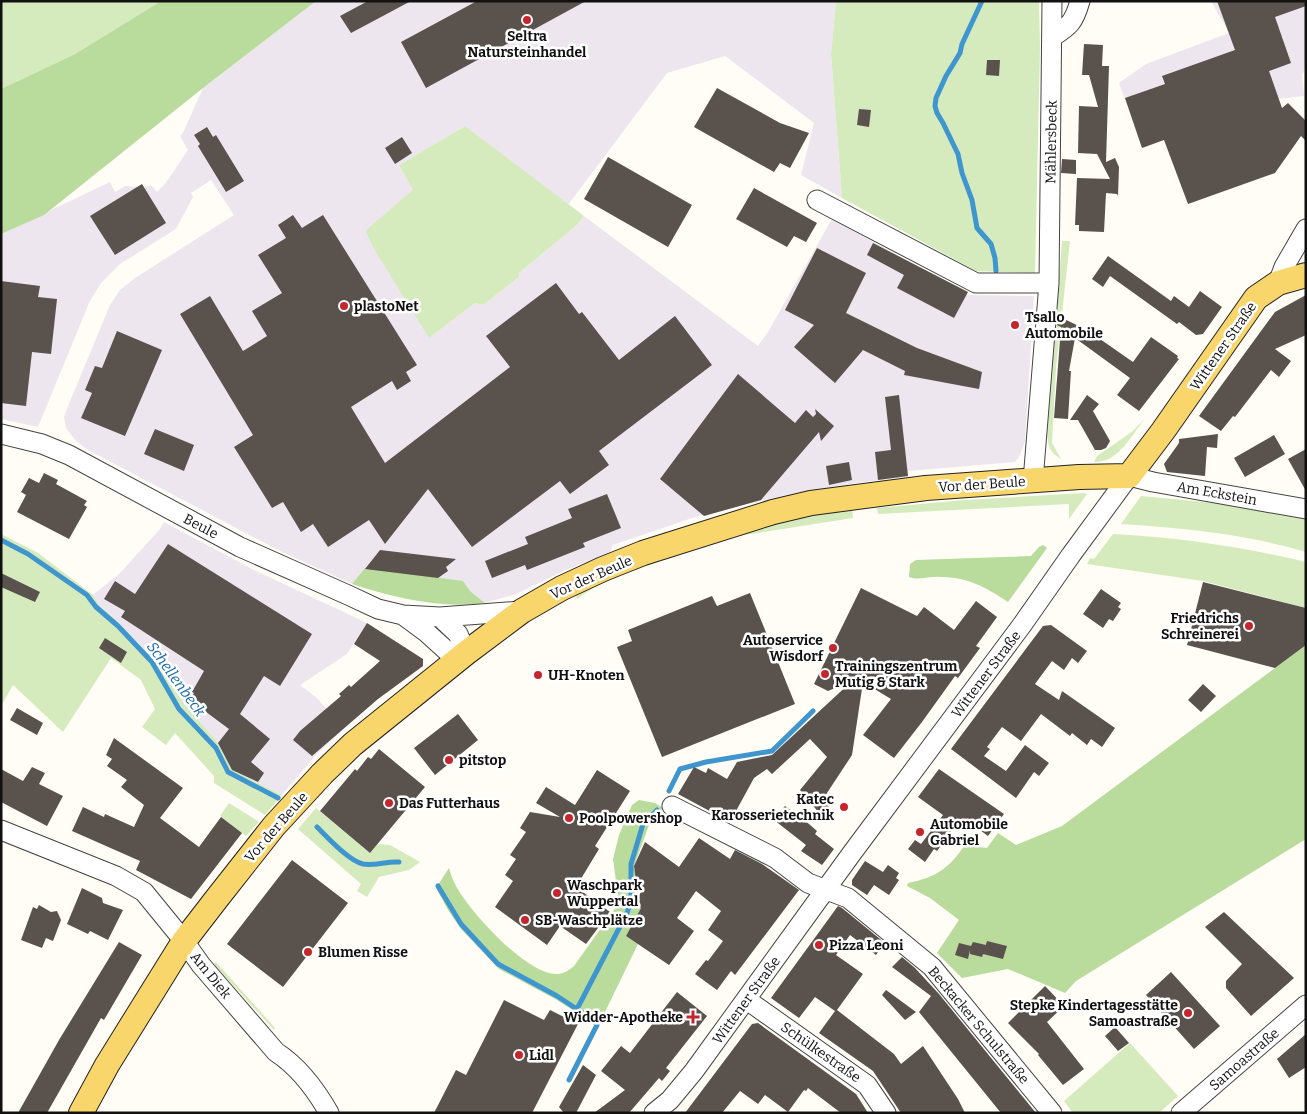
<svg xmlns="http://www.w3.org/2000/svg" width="1307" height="1114" font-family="Bitter,serif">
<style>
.industrial{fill:#eee6ef}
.green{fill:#d5ebbd}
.forest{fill:#b9dc9c}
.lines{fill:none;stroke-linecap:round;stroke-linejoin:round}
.stream{stroke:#3f96cf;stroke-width:5}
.building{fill:#5a524d}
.minor-casing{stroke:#444;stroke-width:21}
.major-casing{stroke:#222;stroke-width:26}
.minor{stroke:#fff;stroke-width:19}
.major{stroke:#f9d66b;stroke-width:24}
.poi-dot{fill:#c4262e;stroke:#fff;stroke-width:2}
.labels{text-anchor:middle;stroke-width:5;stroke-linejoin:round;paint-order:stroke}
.poi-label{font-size:14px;font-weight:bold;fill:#111;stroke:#fff;text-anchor:start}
.street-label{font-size:14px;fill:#111;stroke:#fff}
.water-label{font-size:15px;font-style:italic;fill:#1768a6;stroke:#fff}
</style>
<rect width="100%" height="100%" fill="#fffdf5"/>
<path class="industrial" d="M316,1h520l-5,53 11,144 -41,-23 13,-52 -89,-67 -58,17 -99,132 -103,-79 -66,39 15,25 -46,38 61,110 46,-35 8,2 36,-28v-4l58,-48 7,-9 174,130 10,-14 64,-113 137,76 65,1 -9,145 -6,16 -4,5 -107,9v6l-52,6 -66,11 -92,22 -85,29 -3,7 -10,5 -32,12 -52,25 -31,9 -15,-12 -105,-23 -13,16 -72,-33 -192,-101 -12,-9 -10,-13 -2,-11 2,-6 44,-106 10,-15 15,-12 99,-63 -23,-35 -20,13 2,4 -17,32 -56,35 -19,19 -12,20 -51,124 -37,-8v-185l109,-52 5,10 10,-6 14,1 13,-1 5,6 8,-8 23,-34 -8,-14 3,-3 20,-45z
M1211,1h95v67l-4,7 2,21 -25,3 -137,48 -23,-64 27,-19 83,-31z
M164,522l90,48 113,53 -20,31 -47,31 17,13 27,31 -28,26 -34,40 -50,-25 -16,-30 -32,-36 -28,-42 -37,-39 -20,-18 -6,-10 27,-22 40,-44z"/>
<path class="green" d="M1,1h160l-86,53 -74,35z
M836,1h203l1,48 -5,224 -59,-2 -134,-73 -11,-144z
M465,126l119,90 -7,9 -58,48v4l-36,28 -8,-2 -46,35 -55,-89 -8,-17 2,-4 45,-38 -14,-25z
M1062,241h8l-14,127 -4,75 9,16c-12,-7 -13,-14 -14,-28z
M1145,418c-13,17 -27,45 -51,44l3,-6 36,-25z
M1084,493l3,1 -18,25v-15l-191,10 -1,-6 88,-8z
M1141,496l106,10 59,13v33c-60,-18 -123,-24 -185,-28z
M852,507l1,11 -128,20 -114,41 -14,6 -20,14 -1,-3 35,-20 144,-51z
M1,534l37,19 55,42 6,10 20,18 37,39 28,42 32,36 16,30 50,25 -17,20 -51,-32v-7l-39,-43 -9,12 -24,-18 13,-18 -14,-29 -30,-22 -48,74 -50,-47 -12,21z
M1113,534c65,3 129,13 193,28v46l-103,-27 -116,-17 3,-6 4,1z
M229,803l30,19 -13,14 -26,-20z
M316,808l54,45 8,-9 12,1 30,17 -11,8 -30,7 -12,20 -10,-6 4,-7 -63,-55z
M216,962l59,66 -1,2 -60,-66z
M1130,1043l48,53 -19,17h-86l-9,-12z"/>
<path class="forest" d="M161,1h155l-113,87 -159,127 -43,19v-145l74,-35z
M1043,545l4,3 -39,54c-23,-15 -40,-25 -68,-25 -10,-1 -21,4 -31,0l1,-13 6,-4 115,-4 8,-9z
M365,568l98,13 7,10 15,12c-45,6 -90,-5 -133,-19z
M1306,645v194l-230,142 -11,12 -57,-24 -46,9 -25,-25 22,-33 -29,-22 -23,-12 1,-3c29,-6 40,-14 57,-38l22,3 11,-15 18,12 46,-19z
M639,800l16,3 8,5 -14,17 -15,41 4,25 -3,4 2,2 -3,7 7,4 -15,28 12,8 -34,70 -10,3 -4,4 -33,-21 -58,-31 -38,-40 -13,-19 -12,-22 13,-20c2,7 4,13 7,18 14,26 71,89 101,88 7,0 12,-4 17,-8l45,-63 -6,-44 6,-24 13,-30z"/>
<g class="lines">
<path class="stream" d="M982,1l-20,43 -2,9 -14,23 -10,22 -1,8 2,7 6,10 15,31 4,19 10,27 5,28 14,16 4,14 1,13
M1,540l27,14 59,41 9,12 22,19 34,36 27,47 37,39 12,24 50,26
M669,791l11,-22 26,-7 66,-11 41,-40
M317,827c11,11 32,34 46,37 12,2 24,-3 36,-2
M438,886l23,38 37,40 59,32 35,23 5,6 -28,55
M577,1009l50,-96 4,-12v-37l12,-40 14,-14"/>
</g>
<path class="building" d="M368,1h43l-60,32 -11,-17z
M477,1h109l-160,87 -25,-46z
M1217,1h89v5l-31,11 16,46 -22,8 13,37 6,-5 18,18v20l-5,-5 -26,37 -87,31 -24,-64 -22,8 -17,-50 40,-14 -3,-8 73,-26z
M1084,44l19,1 -1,21h7l-3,96 9,-4 4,9 -1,29 -1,-2 -11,-1 -2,39 -25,-1v-6h-4l2,-47 33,1 -13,-25 -19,-1 1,-47 19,1 -9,-32h-7z
M987,60h13l-1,16 -13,-1z
M717,88l63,35 29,10 -19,35 -10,-5 -6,9 -80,-45z
M859,109l12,1 -2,17 -12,-2z
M207,127l6,10 3,-2 28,46 -18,11 -28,-46 2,-2 -6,-9z
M402,137l10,16 -17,11 -10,-16z
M608,157l84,48 -24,42 -84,-48z
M1062,159l14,1v14l-15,-1z
M142,184l24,39 -51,32 -25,-39z
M754,188l63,35 -11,19 -12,-6 -7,11 -51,-28z
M293,215l9,13 21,-13 94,150 -11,7 5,9 -14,9 -5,-9 -41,26 34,56 125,-96 -24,-31 70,-53 23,31 3,-2 37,48 56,-44 37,49 -113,86 10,14 -39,29 -10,-13 -88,66 -44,-58 -43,55 -16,-24 -41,27 -15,-23 -12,8 -18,-30 -11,6 -38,-61 19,-12 -73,-121 30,-18 33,55 24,-15 -15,-25 30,-18 -24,-38 28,-17 -8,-13z
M873,243l95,49 -14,26 -57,-30 7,-13 -37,-20z
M817,248l49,25 -20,40 71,35 65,24 -3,17 -75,-14 1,-4 -42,-21 -28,33 -41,-36 20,-22 -29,-15z
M1108,256l63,45 3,-5 15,11 11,-16 22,16 -19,27 -7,1 -17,-13 -2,2 -67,-48 -7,11 -11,-8z
M1,281l39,5 -2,11 19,2 -6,55 -19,-2 -6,54 -25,-3z
M1306,295v40l-31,14 16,12 -12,16 -8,-7 -36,47 -2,-1 -12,15 -22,-15 76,-104z
M1058,316l29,14 46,32 18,-25 27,19 -1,2 2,1 -40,52 -22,-16 13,-17 -55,-40 -6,33h2l-3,48 -14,-1 7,-91 -4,-2z
M117,331l45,19 -37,86 -44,-18 11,-25 -7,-3 10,-24 7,2z
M738,374l57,49 11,-13 7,7 3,-3 -1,-5 19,17 -13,15 -2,-9 -58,68 -57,16 -44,-37z
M899,395l9,81 -30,4 -3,-28 16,-2 -6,-53z
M1087,395l12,9 -6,7 17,30 -4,7 -5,2h-6l-17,-30h-8z
M155,429l39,16 -10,26 -40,-17z
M1218,434l-1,14 -10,-1 -2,29 -38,-4 -3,-8 15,-21v-4z
M1274,435l11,19 -40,23 -11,-19z
M1306,449v42l-18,-32z
M849,462l3,18 -23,5 -3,-19z
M44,473l14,7 -2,4 31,17 -3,4 3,2 -18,32 -52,-27 9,-17 -5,-3 8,-14 10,5z
M607,494l14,34 -38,15 2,4 -58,23 -2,-5 -33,13 -7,-17 43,-17 -3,-7 47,-19 -4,-9z
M168,544l144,90 -32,52 -16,-10 -24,38 30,25 -19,23 13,11 -6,9 -26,-12 -14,-27 11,-14 -39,-29 4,-7 -2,-1 12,-21 -83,-54 4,-6 -21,-12 11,-18 20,13z
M380,550l76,9 -10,8 2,4 -10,7 -73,-9z
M1,573l39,19 -5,10 -34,-15z
M1203,582l103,26v37l-31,23 -88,-23z
M861,588l56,28 7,-9 30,23 22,-29 21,16 -21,29 4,2 -22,30 -3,-2 -33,46 -28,36 -31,-23 28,-36 -28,-17 -11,73 -27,41 7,8 -12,10 -20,-24 27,-33 -17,-18 -38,35 -5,-5 -13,9 -24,44 -52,-28 16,-27 12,6 2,-5 19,11 10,-17 35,-7 80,-74 -24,10 -14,-7z
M1101,589l20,14 -3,4 3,2 -8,12 -4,-2 -6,9 -20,-14z
M750,593l45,111 -133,53 -45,-110 15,-6 -4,-11 84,-34 5,10z
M367,623l56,36v7l-45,33 -66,57 -19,-16 7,-9 41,-35 -2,-2 10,-9 2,2 29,-26 -26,-17z
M1051,625l36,26 -9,12 -6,-5 -8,12 -12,-9 -17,23 24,16 3,-9 53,37 -13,19 -11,-8 -4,6 -15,-12 -2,3 -29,-22 -20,27 -19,-14 -15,20 3,2 -6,7 22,15 19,-26 24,18 -10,13 -5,-4 -18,26 -65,-49 92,-123z
M105,638l22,14 -6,11 -22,-15z
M1203,684l13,12 -15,16 -13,-12z
M17,708l26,15 -6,12 -27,-15z
M458,714l20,26 -43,35 -21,-27z
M114,738l69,50 -23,30 39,29 22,-30 21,16 -51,66 -55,-29 4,-9 -68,-30 11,-24 21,10 1,-3 29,13 10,-22 -23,-18 6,-7 -20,-14 5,-7 -6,-4z
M379,749l46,38 -55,66 -50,-42 35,-42 2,2 11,-14 3,2z
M32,767l13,6 -6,11 24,12 -16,30 -46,-24v-33l22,12z
M939,769l65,45 -16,22 -23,-17 -6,8 -3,-2 -19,26 -3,-2 -9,13 -17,-13 7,-9 6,4 22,-29 -25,-18z
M597,770l33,21 -35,55 4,3 -23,38 34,25 -24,32 -26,-18 -13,19 -52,-38 18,-26 -8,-6 11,-16 -6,-4 16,-23 -6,-4 10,-16 30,5 -24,-14 10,-16 29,18z
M785,806l24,18 8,7 -2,3 19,15 -12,16 -21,-14 5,-6 -32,-25z
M699,838l31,21 5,-9 27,14 37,26 -64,85 -4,-4 -14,19 -22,-16 11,-14 2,1 15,-20 -15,-11 13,-19 -25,-20 -19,27 17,13 -25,34 -43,-29 15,-28 -7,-4 7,-12 -4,-4 -3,-22 11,-24 34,25z
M292,860l56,43 -65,84 -56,-43z
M865,861l18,11 5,-7 11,8 -3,5 3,2 -10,15 -15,-10 -7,10 -15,-10v-5z
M82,888l20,10 1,5 20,7 -15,30 -18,-9 -2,3 -21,-10z
M39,905l12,7 6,-1 4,9 -8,21 -7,-3 -4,10 -21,-8 12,-33 4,2z
M838,906l4,2 43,35 -9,12 -26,-20 -14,20 27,19 -26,36 57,44 7,10 22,-18 35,53 7,14h-64l-28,-42 -54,-38 16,-22 -20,-14 -16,21 -28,-20z
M1224,912l70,66 -43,38 -25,-28v-7l16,-17 -37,-37z
M987,941l20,5 -4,13 -20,-5z
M119,942l23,13 -38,65 -3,-2 -54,95h-29l41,-73z
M973,942l13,3 -4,12 -12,-3v-4l-2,9 -13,-4 4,-12 12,3z
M902,957l13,11 24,26 97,119h-35l-82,-101 12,-16 -39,-29z
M1171,972l49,54 -26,23 -48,-54z
M1045,986l19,20 -17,16 37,47 -21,16 -25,-30 1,-1 -31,-31z
M886,990l30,22 -11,8 -23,-25z
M677,992l30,24 -41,52 4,3 -8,10 -3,-3 -30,35h-35l31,-23 -24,-19 20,-25 9,7z
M504,1000l40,20 6,-10 28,14 -46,89h-98l22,-43 10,5z
M758,1023l98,71 12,19h-27l-33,-25 -2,3 -2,-1 -16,22 -23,-17 -7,9 -18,-13 -18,22h-37l67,-89z
M1115,1027l14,16 -11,8 -13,-15z
M1306,1034v33l-17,11 -12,-19z
M583,1065l13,10 -20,38h-12l-5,-6z"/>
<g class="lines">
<defs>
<path id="minor" d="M1052,37c18,-11 22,-15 28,-36
M817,200l159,83h73
M1278,283l6,-16 22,-38
M1,434l41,10 27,11 171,92 108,48 30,14 25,6 37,2 18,17 8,19 -18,-1 -22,-20 -23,-17
M1033,481l16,-198 3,-282
M440,617l82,-6
M672,806l103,52 33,25 40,15 84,69 120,146
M1,830l115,46 28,16 40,49 17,24 75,87c23,15 40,38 53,61
M747,1000l120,85 19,28
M654,1113l16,-13 24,-29 158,-218 170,-228 49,-70 58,-79 24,6 153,27
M1181,1113l125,-108"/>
<path id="major" d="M81,1113l26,-48 77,-124 34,-44 56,-71 48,-52 31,-30 113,-91 56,-42 40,-23 41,-19 40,-16 130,-41 38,-9 115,-15 153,-11 50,-1 34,-45 93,-133 22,-15 28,-8"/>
</defs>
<use href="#minor" class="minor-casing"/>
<use href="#major" class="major-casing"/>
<use href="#minor" class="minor"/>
<use href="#major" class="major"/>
</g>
<g class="poi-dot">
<circle cx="527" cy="20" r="5"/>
<circle cx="344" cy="306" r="5"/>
<circle cx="1015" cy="325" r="5"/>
<circle cx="1249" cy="626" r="5"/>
<circle cx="833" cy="648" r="5"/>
<circle cx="825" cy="674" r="5"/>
<circle cx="538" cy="675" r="5"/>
<circle cx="449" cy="760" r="5"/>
<circle cx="389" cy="803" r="5"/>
<circle cx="844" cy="807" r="5"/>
<circle cx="569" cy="818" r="5"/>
<circle cx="920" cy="832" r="5"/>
<circle cx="557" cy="893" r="5"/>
<circle cx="525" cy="920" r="5"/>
<circle cx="819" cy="945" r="5"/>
<circle cx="308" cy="952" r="5"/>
<circle cx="1188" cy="1013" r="5"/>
<path d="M690.5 1009.5h5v5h5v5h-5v5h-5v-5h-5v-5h5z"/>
<circle cx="519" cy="1055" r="5"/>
</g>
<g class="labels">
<g class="poi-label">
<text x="527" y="41" text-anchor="middle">Seltra<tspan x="527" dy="16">Natursteinhandel</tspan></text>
<text x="354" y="311">plastoNet</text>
<text x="1025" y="322">Tsallo<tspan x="1025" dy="16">Automobile</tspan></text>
<text x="1239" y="623" text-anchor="end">Friedrichs<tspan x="1239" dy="16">Schreinerei</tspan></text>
<text x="823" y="645" text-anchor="end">Autoservice<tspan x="823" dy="16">Wisdorf</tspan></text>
<text x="835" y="671">Trainingszentrum<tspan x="835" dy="16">Mutig &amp; Stark</tspan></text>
<text x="548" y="680">UH-Knoten</text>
<text x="459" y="765">pitstop</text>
<text x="834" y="804" text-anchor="end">Katec<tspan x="834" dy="16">Karosserietechnik</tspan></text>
<text x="399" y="808">Das Futterhaus</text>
<text x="579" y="823">Poolpowershop</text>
<text x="930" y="829">Automobile<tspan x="930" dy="16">Gabriel</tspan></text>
<text x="567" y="890">Waschpark<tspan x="567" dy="16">Wuppertal</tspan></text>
<text x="535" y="925">SB-Waschplätze</text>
<text x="829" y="950">Pizza Leoni</text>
<text x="318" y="957">Blumen Risse</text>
<text x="1178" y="1010" text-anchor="end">Stepke Kindertagesstätte<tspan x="1178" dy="16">Samoastraße</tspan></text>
<text x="683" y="1022" text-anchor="end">Widder-Apotheke</text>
<text x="529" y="1060">Lidl</text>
</g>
<g class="street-label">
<text transform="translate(1051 142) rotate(-89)" y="5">Mählersbeck</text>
<text transform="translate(1223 346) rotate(-55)" y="5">Wittener Straße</text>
<text transform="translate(982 484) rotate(-4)" y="5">Vor der Beule</text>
<text transform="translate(1217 493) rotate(10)" y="5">Am Eckstein</text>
<text transform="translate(201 526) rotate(28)" y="5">Beule</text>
<text transform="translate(591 577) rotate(-24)" y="5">Vor der Beule</text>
<text transform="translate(986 674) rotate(-53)" y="5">Wittener Straße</text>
<text transform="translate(276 827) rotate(-49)" y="5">Vor der Beule</text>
<text transform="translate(211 975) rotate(51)" y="5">Am Diek</text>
<text transform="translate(746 1000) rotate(-54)" y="5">Wittener Straße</text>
<text transform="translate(979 1025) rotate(50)" y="5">Beckacker Schulstraße</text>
<text transform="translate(821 1052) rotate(35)" y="5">Schülkestraße</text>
<text transform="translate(1244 1059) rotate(-41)" y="5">Samoastraße</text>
</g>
<g class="water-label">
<text transform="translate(176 679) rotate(54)" y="5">Schellenbeck</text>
</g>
</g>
<rect width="1307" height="1114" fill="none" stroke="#111111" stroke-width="5"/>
</svg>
